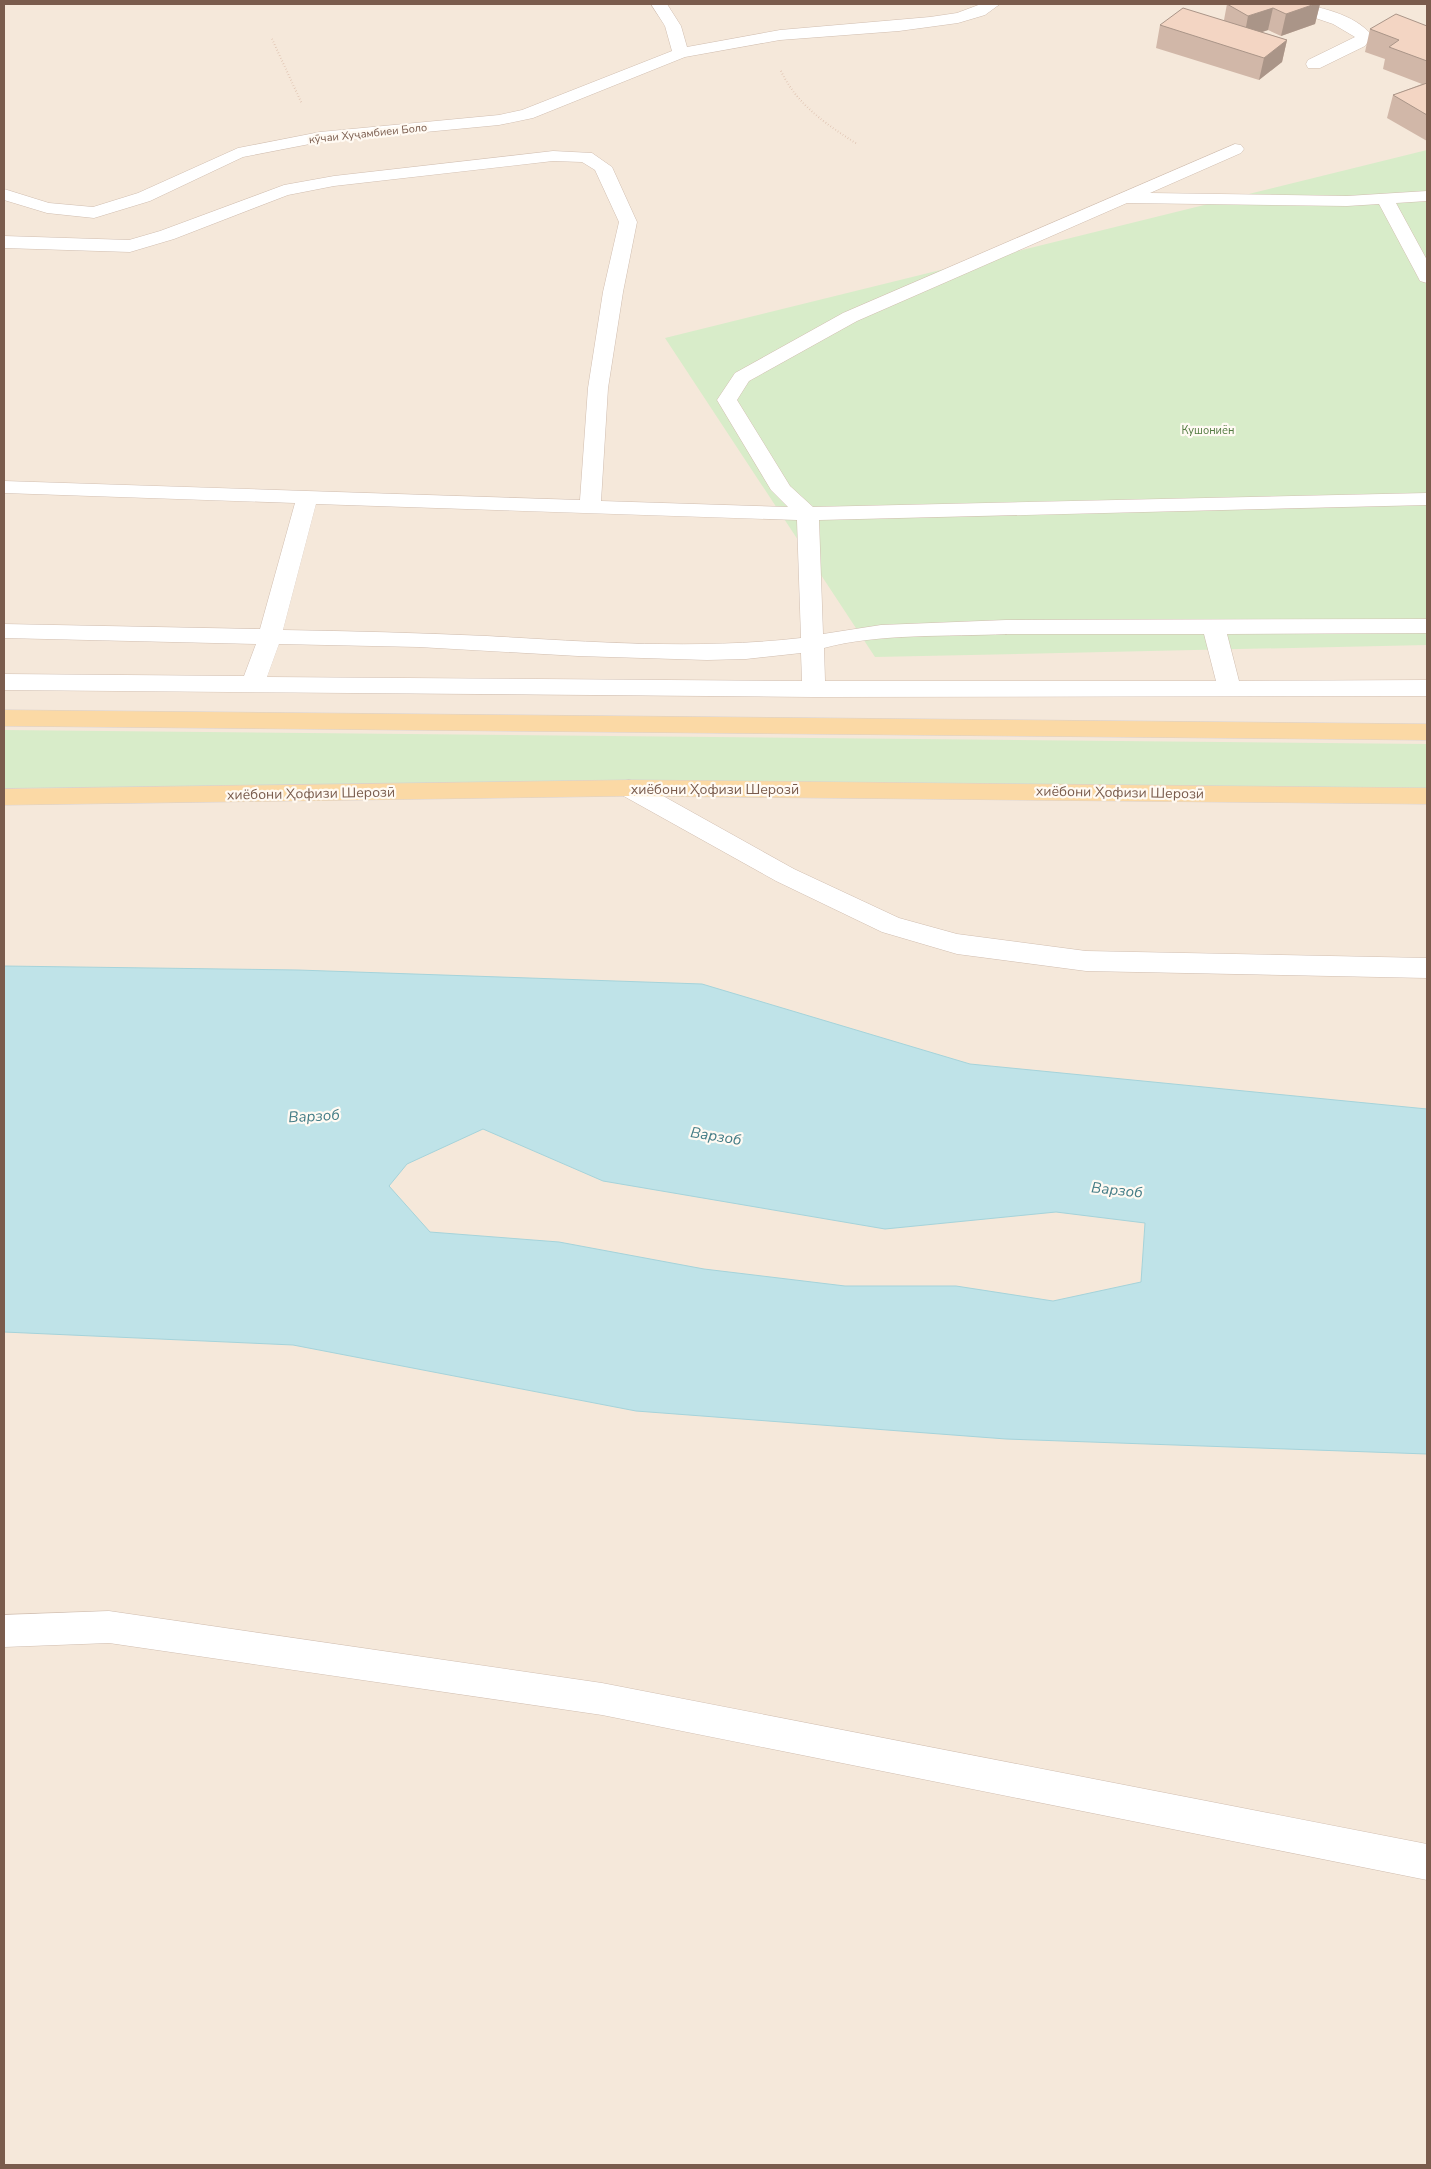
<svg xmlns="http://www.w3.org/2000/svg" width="1431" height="2169" font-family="'Nunito Sans',sans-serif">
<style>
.residential{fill:#f5e8da}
.green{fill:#d8ecc9}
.water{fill:#bfe3e8;stroke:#a5d3da;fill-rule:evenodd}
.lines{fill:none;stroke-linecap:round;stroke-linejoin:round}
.minor-casing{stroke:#d1beb0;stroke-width:1}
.major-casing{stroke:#dad1cd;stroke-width:1}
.path{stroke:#d9b8a5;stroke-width:2;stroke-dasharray:0.5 2.5;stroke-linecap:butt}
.minor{fill:#fff;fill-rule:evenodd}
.major{fill:#fbd9a5;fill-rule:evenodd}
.wall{fill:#d1b7a8}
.shaded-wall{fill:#aa9588}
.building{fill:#f3d5c3;stroke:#aa9588}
.labels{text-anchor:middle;stroke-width:4.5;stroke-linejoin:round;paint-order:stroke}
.far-street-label{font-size:11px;fill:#7a5c4d;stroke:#fffaf3}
.far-park-label{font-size:11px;fill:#537a41;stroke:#fffaf3}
.street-label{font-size:14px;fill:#7a5c4d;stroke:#fffaf3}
.water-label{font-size:15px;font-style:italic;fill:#437c86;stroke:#fffaf3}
</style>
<rect width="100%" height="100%" fill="#fdf6ec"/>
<path class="residential" d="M4,4h1423v2161h-1423z"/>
<path class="green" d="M1427,150v495l-552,12 -210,-319z
M4,730l1423,14v54l-1423,-10z"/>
<path class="water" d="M4,966l294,4 404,14 268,80 457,45v345l-421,-15 -370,-28 -343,-66 -289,-13zM483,1129l120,52 282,48 171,-17 89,11 -4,59 -88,19 -97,-15h-111l-141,-17 -145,-27 -129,-10 -41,-46 18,-22z"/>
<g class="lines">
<defs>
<path id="minor" d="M651,4h16l14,22 6,21 93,-17 150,-13 27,-4 24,-9h19l-15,11 -27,8 -59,8 -119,9 -95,17 -152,61 -34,7 -179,17 -77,15 -93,44 -56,17 -47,-5 -43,-13v-11l45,14 44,4 45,-14 100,-45 82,-16 179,-17 23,-5 150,-59 -7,-25z
M1281,4c26,-2 75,9 91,32l-7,10 -45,22h-12l-2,-4 2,-4 47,-23 -22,-13 -50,-17z
M1235,144l6,1 3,4 -3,4 -91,40 197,3 80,-5v10l-31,2 31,57v23l-7,-2 -2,-4 -39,-73 -32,2 -220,-3 -270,118 -108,60 -12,19 53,86 23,21 614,-14v12l-608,15 4,114 58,-9 125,-5 421,-1v14l-200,1 12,47 188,-1v16l-613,1 -810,-7v-16l240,2 12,-32 -252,-6v-14l256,5 35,-126 -291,-10v-12l576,19 8,-112 15,-96 16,-70 -24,-52 -13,-8 -29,-1 -219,25 -46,9 -114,44 -44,13 -126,-4v-12l125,4 31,-9 124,-46 50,-9 219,-25 39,2 20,14 25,55 -14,70 -15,96 -7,113 187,6 -17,-17 -54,-90 18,-27 108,-60zM316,504l481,16 4,118c-104,12 -209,4 -314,-2 -68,-3 -136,-5 -204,-6zM1006,634h198l12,47h-391l-1,-33c54,-15 125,-11 182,-14zM279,644l140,3 159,9 129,4 39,-1 55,-6 1,28 -535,-4z
M629,780l9,2 156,87 105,49 58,16 129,17 341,7v20l-341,-7 -129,-17 -75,-22 -106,-51 -156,-87 -3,-6 3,-6z
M109,1611l493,72 825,161v36l-825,-165 -493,-72 -105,4v-32z"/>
<path id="major" d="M4,710l1423,14v16l-1423,-14z
M629,780l798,8v16l-798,-8 -625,9v-16z"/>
</defs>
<use href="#minor" class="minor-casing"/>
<use href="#major" class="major-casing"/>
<path class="path" d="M272,39l30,65
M781,71c16,34 45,53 76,73"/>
<use href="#minor" class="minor"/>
<use href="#major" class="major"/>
</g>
<path class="wall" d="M1227,4h93l-5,20 -34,12 -13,-6 -6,2 25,8 -5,22 -23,18 -103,-32 4,-23 64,-5z
M1427,26v115l-40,-23 6,-23 29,-11 -39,-15 2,-10 -20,-7 5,-23z"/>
<path class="shaded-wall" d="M1315,4h5l-5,20 -34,12 5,-22z
M1273,8l-5,22 -24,8 4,-22z
M1287,40l-5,22 -23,18 5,-22z"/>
<path class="building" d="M1227,4h88l-29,10 -13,-6 -25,8z
M1183,8l104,32 -23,18 -104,-33z
M1396,14l31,12v35l-38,-14 10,-7 -29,-11z
M1427,83v32l-34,-20z"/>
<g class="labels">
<g class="far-street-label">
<text transform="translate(368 133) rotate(-6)" y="4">кӯчаи Хуҷамбиеи Боло</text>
</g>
<g class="far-park-label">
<text x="1208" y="434">Кушониён</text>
</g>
<g class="street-label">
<text x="715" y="794">хиёбони Ҳофизи Шерозӣ</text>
<text transform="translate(1120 792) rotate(1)" y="5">хиёбони Ҳофизи Шерозӣ</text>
<text transform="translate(311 793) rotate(-1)" y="5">хиёбони Ҳофизи Шерозӣ</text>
</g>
<g class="water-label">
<text transform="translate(314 1116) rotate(-3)" y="5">Варзоб</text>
<text transform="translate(716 1136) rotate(9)" y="5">Варзоб</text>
<text transform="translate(1117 1190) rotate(6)" y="5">Варзоб</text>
</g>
</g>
<rect width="1431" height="2169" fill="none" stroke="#7a5c4d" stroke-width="10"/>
</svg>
